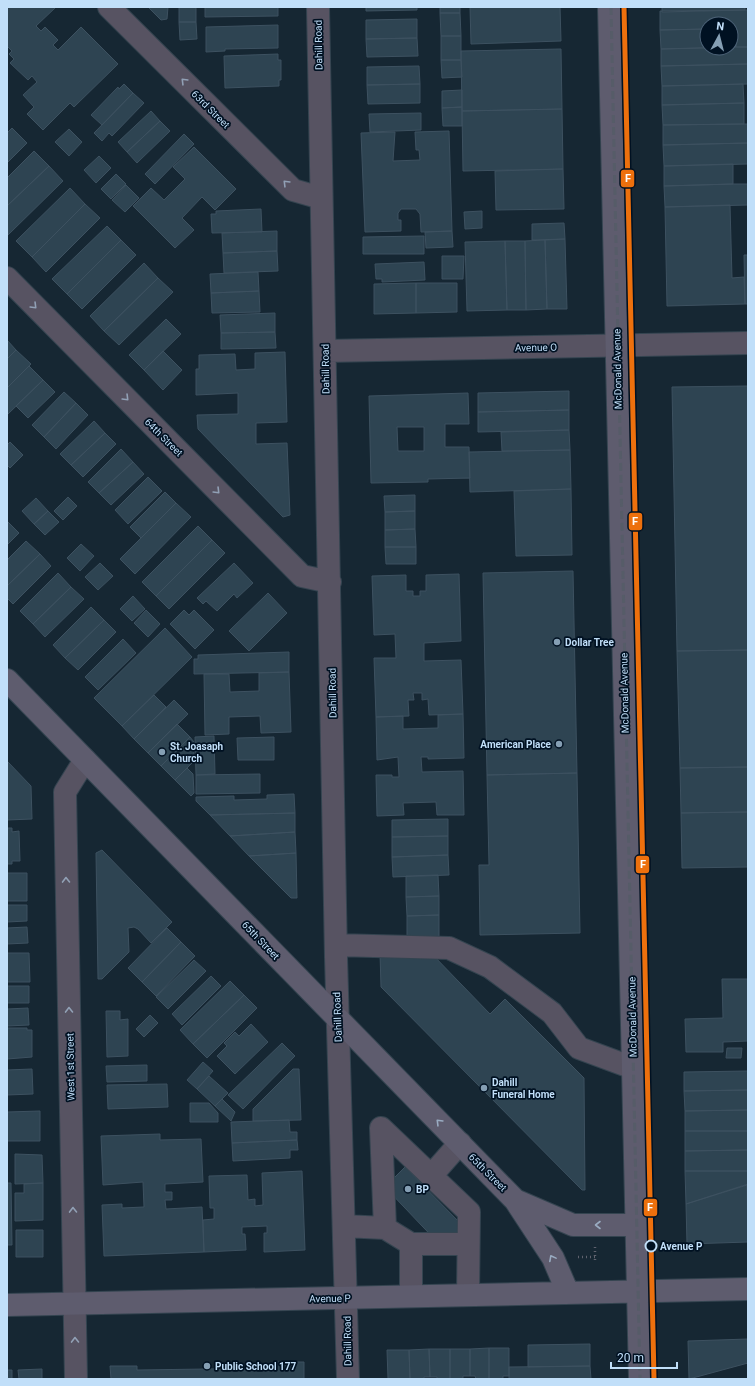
<svg xmlns="http://www.w3.org/2000/svg" width="755" height="1386" font-family="Roboto,sans-serif">
<style>
.building{fill:#2e4452;stroke:#3d5160;fill-rule:evenodd}
.lines{fill:none;stroke-linecap:round;stroke-linejoin:round}
.minor-casing{stroke:#344450;stroke-width:24}
.major-casing{stroke:#344450;stroke-width:24}
.path{stroke:#5f626e;stroke-width:2.5;stroke-dasharray:1 3;stroke-linecap:butt}
.minor{stroke:#575362;stroke-width:22}
.major{stroke:#5e5c6e;stroke-width:22}
.rail{stroke:#565c68;stroke-width:3;stroke-dasharray:8 4;stroke-linecap:butt}
.metro-1-casing{stroke:#012;stroke-width:8}
.metro-1{stroke:#ed700d;stroke-width:5}
.oneway{stroke:#91a0b5}
.oneway2{stroke:#99abc1}
.poi-dot{fill:#859fb4;stroke:#012;stroke-width:1.5}
.stop-dot{fill:#012;stroke:#c1dff9;stroke-width:2}
.labels{text-anchor:middle;stroke-width:3.5;stroke-linejoin:round;paint-order:stroke}
.street-label{font-size:10px;fill:#c1dff9;stroke:#012}
.poi-label{font-size:10px;font-weight:bold;fill:#c1dff9;stroke:#012;text-anchor:start}
.stop-label{font-size:10px;font-weight:bold;fill:#c1dff9;stroke:#012;text-anchor:start}
.line-badge{stroke:#012;stroke-width:1.5}
.badge-label{font-size:11px;text-anchor:middle;font-weight:bold;fill:#fff}
</style>
<rect width="100%" height="100%" fill="#162733"/>
<path class="building" d="M7,7h49l-20,19 5,5 4,-4 13,13 -5,5 5,5 23,-23 37,37 -44,43 -4,-4 -27,27 -16,-16 7,-7 -11,-12 14,-13 -5,-6 -4,4 -18,-17 4,-4 -5,-5 3,-3 -5,-5z
M148,7h20l-1,12 -6,1z
M179,7h17v15h-17z
M205,7h73v9l-73,1z
M366,7h51v3l-51,1z
M440,7h20v6h-20z
M470,7h90l1,34 -90,3z
M662,7h83v3l-83,2z
M748,10v37h-12l-1,-19h-4v-4h-24v5l-47,1v-19z
M440,13h20l1,23h-20z
M417,19v19l-51,1v-19z
M179,22h17l1,17 -17,1z
M278,25v23l-53,1v2l-19,1v-25z
M731,28h4l1,19h-5z
M707,29v19l-46,1 -1,-19z
M441,36h20v24h-20z
M417,38l1,18 -51,1 -1,-18z
M731,47h17v17l-87,2v-17z
M561,49l1,60 -100,2 -1,-60z
M278,54v6h3v20h-2v6l-54,2 -1,-32z
M441,60h20l1,17 -20,1z
M748,64v20l-86,2 -1,-20z
M419,66l1,18 -53,1v-18z
M124,84l9,9 -31,32 -11,-10 27,-28 1,2z
M420,84v19l-52,1 -1,-19z
M743,84l1,19 -82,2v-19z
M462,90v17l-20,1v-17z
M133,93l11,10 -32,33 -3,-3 -7,8 -8,-8z
M744,103v21l-81,1 -1,-20z
M462,107v19h-19l-1,-18z
M562,109l1,60 -100,2 -1,-60z
M151,111l9,10 -33,31 -9,-10z
M421,113v17l-51,2 -1,-18z
M160,121l10,10 -33,32 -10,-11z
M744,124h4v19l-85,2v-20z
M12,128l15,15 -20,20v-30z
M69,129l13,13 -13,14 -14,-14z
M449,131l3,100 -31,1 -1,-18 -4,-5h-15l-3,4v7h3v11l-36,1 -4,-99 34,-1 -2,29 27,-1 -1,-10h-3l-1,-18z
M184,134l10,10 -39,40 -10,-10z
M748,143v21l-84,2 -1,-21z
M194,147l42,42 -21,21 -13,-13 -20,21 12,12 -19,18 -42,-42 18,-18 13,12 21,-21 -12,-12z
M34,151l15,15 -42,40v-28z
M99,156l12,12 -15,15 -12,-13z
M733,164v20l-69,2v-20z
M49,166l14,15 -55,54 -1,-29z
M563,169l1,40 -68,1 -1,-39z
M116,174l10,10 -15,15 -10,-10z
M733,184h15v21l-83,2 -1,-21z
M126,185l13,13 -14,14 -13,-12z
M70,188l15,16 -53,53 -16,-16z
M85,204l15,14 -54,54 -14,-15z
M730,205l2,73 12,-1 1,27 -78,2 -2,-99z
M261,209l1,23 -50,1 -1,-19h5v-3z
M482,211v17l-17,1 -1,-17z
M564,223l1,16 -33,1v-16z
M107,226l14,14 -54,54 -15,-15z
M277,231v20l-54,2 -1,-20z
M452,231l1,16 -27,1 -1,-16z
M424,236v18h-61v-17z
M565,239l2,70h-20l-2,-69z
M121,240l15,15 -54,54 -15,-15z
M545,240l2,69 -21,1 -1,-69z
M505,241l2,69 -40,1 -2,-69z
M505,241h20l1,69h-19z
M277,251l1,20 -54,2 -1,-20z
M744,255h4v49h-3z
M442,256h22l-1,23h-21z
M424,262l1,18 -43,2v-3h-6l-1,-15z
M144,263l14,15 -54,53 -14,-15z
M258,272l1,19 -48,2 -1,-19z
M158,278l15,14 -54,53 -15,-14z
M416,283h41v29l-41,1z
M416,283v30l-42,1v-30z
M259,291l1,21 -48,1 -1,-20z
M275,313v19l-54,1 -1,-18z
M166,319l15,15 -37,36 -15,-15z
M275,332l1,16 -55,1v-16z
M7,340l9,10 -9,9z
M16,350l15,14 -24,24v-29z
M163,351l19,19 -19,20 -19,-20z
M285,352l2,70 -31,1v21l31,-1 3,72 -7,2 -85,-88 -1,-14 41,-1v-21l-42,2v-26h3v-14l36,-1 1,16 19,-1v-16z
M29,366l14,14 -36,35v-27z
M43,380l12,12 -27,26 -12,-12z
M748,386v264l-71,1 -5,-264z
M569,391v19l-91,2v-19z
M64,392l12,11 -32,34 -12,-12z
M468,393l1,31h-24v23h24l1,31 -42,1v3l-57,1 -2,-87zM397,427h27v24h-26z
M76,403l12,12 -32,34 -12,-12z
M569,410v20l-91,2v-20z
M94,421l11,12 -34,32 -11,-11z
M569,430l1,20 -68,1 -1,-19z
M105,433l11,11 -33,33 -12,-12z
M10,442l13,13 -13,13 -3,-3v-20z
M121,449l12,13 -34,31 -11,-11z
M570,450l1,39 -101,3 -1,-40z
M133,462l11,12 -33,31 -12,-12z
M148,477l14,14 -34,33 -13,-14z
M571,489l1,66 -56,1 -2,-65z
M165,492l11,11 -35,35 -11,-11z
M415,495v16l-30,1 -1,-16z
M68,497l9,9 -14,14 -9,-9z
M36,498l12,13 -14,13 -12,-13z
M176,503l15,14 -56,57 -15,-15z
M48,511l11,11 -14,13 -11,-11z
M415,511v18l-30,1v-18z
M7,521l12,12 -12,12z
M198,526l14,14 -56,56 -14,-14z
M415,529l1,18h-31v-17z
M212,540l13,13 -56,56 -13,-13z
M26,541l14,13 -33,32v-26z
M81,544l13,12 -14,15 -13,-13z
M385,547h31v17h-30z
M40,554l11,12 -38,38 -6,-6v-12z
M100,563l13,13 -15,14 -13,-13z
M234,563l19,20 -16,15 -3,-4 -17,17 -11,-10 -3,3 -6,-6z
M573,571l4,202 -90,2 -4,-202z
M58,573l13,14 -38,37 -13,-13z
M459,574l2,67 -37,2v18l37,-1 2,54 -34,1 -1,-16 -6,1v-7h-9l1,7h-6l1,16 -33,1 -2,-59h22l-1,-24 -21,1 -2,-59 34,-1v16h7v5h7v-5h6v-16z
M71,587l13,12 -39,38 -12,-13z
M268,593l19,20 -38,38 -20,-20z
M133,596l12,13 -13,12 -12,-12z
M91,607l13,13 -39,38 -12,-13z
M146,610l14,14 -12,13 -14,-14z
M184,610l5,5 5,-5 20,20 -19,19 -25,-25z
M104,620l12,12 -38,38 -13,-12z
M165,628l27,29 -70,69 -28,-28z
M123,639l13,14 -38,37 -13,-13z
M748,650v117l-68,1 -3,-117z
M289,652v20l-95,2v-15h4v-4z
M289,672l2,60 -30,1 -1,-17 -31,1v17l-24,1 -1,-61h25l1,18 29,-1v-18z
M154,695l12,12 -32,32 -12,-13z
M174,700l14,14 -40,39 -14,-14z
M463,714l1,44 -36,1v-2h-7l1,15 41,-1 1,44h-27l-1,-13 -33,1 1,12 -27,1 -1,-41h16v2h7l-1,-20 -21,3 -1,-43 27,-1v13l35,-1v-13z
M177,724l13,13 -29,29 -13,-13z
M214,736l1,38 -19,1 -1,-38z
M190,737l4,5v19l-19,19 -14,-14z
M274,737v23h-36l-1,-22z
M7,761l24,25 1,33 -25,1z
M748,767v45l-67,1 -1,-45z
M187,768l6,6 1,19 -3,3 -16,-16z
M577,773l3,160 -100,2 -1,-70h10l-2,-90z
M260,774v19l-64,1v-19z
M294,794l1,19 -85,2 -14,-14v-4l38,-1v4l33,-1v-4z
M748,812v55l-66,1 -1,-55z
M295,813v19l-65,4 -20,-21z
M448,819v17l-56,1v-17z
M7,828h5v4l7,-1 1,30h-8v3h-5z
M295,832l1,21 -47,3 -19,-20z
M448,836v19l-56,2v-20z
M102,850l70,72 -21,21 -13,-14 -4,-2 -6,1 1,24 -27,27h-4l-2,-126z
M296,853l1,45h-6l-42,-42z
M448,855l1,20 -56,2 -1,-20z
M7,873h20v28h-20z
M438,875l1,21 -33,1v-21z
M439,896v19l-32,1 -1,-19z
M7,905h20v16l-20,1z
M439,915v22h-32v-21z
M27,927l1,16 -21,1v-16z
M167,928l14,14 -39,40 -14,-14z
M181,942l14,14 -39,40 -14,-14z
M430,952l60,62 15,-15 79,79 1,112h-3l-201,-203 -1,-34z
M7,953h22l1,29h-23z
M194,960l12,11 -38,38 -12,-12z
M211,976l10,10 -39,39 -10,-11z
M722,979h26v62l-25,1v10h-37l-1,-33 38,-1z
M230,981l14,14 -51,49 -13,-14z
M7,986h22v17h-22z
M244,995l13,13 -50,50 -14,-14z
M28,1008l1,17 -22,1v-17z
M106,1011h14v9l8,-1v37l-21,1z
M150,1015l8,8 -14,14 -8,-8z
M251,1024l17,18 -33,32 -18,-18 10,-10 -3,-3 11,-11 4,4z
M7,1028h20v2h5v27l-25,2z
M282,1043l13,13 -52,53 -15,-14z
M727,1048h15l-1,10h-15z
M203,1062l10,9 -16,18 -10,-9z
M147,1065v16l-40,1 -1,-16z
M32,1069l1,25 -26,1v-25z
M293,1069h6l2,51 -48,1v-12z
M748,1071v19l-64,1v-19z
M209,1076l19,17 -13,13 -18,-17z
M167,1084l1,23 -60,2 -1,-24z
M748,1090v20l-63,1 -1,-20z
M222,1099l13,13 -4,9 -16,-15z
M190,1103h19l9,10v9h-28z
M748,1110v21h-63v-20z
M40,1111v30h-33v-29z
M289,1120l1,12h7v8l-65,3 -1,-21z
M685,1131h63v19l-63,1z
M160,1134v6l41,-1 2,43 -38,2v8h7v8h-7l1,9 36,-2 2,45 -100,4 -2,-51 20,-1v4l22,-1 -1,-25 -40,3 -2,-49z
M297,1140l1,10h-8v8l-57,3 -1,-18z
M748,1150v21h-63v-20z
M15,1154l27,1 1,28 -28,1z
M405,1167l58,59 -21,21 -57,-60z
M302,1171l3,79 -41,2v-19h3v-7l-25,1v7h3l1,16 -42,2 -1,-32 11,-1v-11h-4l-1,-32 38,-1 1,25 7,-1v7l8,-1 -1,-32z
M685,1171h63v13l-62,20z
M7,1183h4l1,62h-5z
M43,1183v37l-28,1v-28h9v-9z
M747,1185l1,57 -61,2 -1,-40z
M16,1230h27v27h-27z
M748,1339v24l-59,16 -1,-38z
M590,1344v22l-62,1v-22z
M489,1348v31h-13l-1,-3h-5v-27z
M489,1348h20v28h-6v3h-14z
M429,1349l1,28h-6v2h-14l-1,-29z
M429,1349h21v30h-13v-2h-7z
M450,1349h20v27h-7v3h-13z
M387,1350h22l1,29h-22z
M276,1362h28v17h-193l-1,-13h27v4l139,-2z
M590,1366l1,13h-82v-12z
M42,1369v10h-23l-1,-9z
M7,1370h5v9h-5z"/>
<g class="lines">
<defs>
<path id="minor" d="M109,7l184,183 28,8
M318,7l18,950 12,422
M7,278l295,298 28,6
M325,351l423,-8
M336,945l113,3 41,19 62,46 27,35 54,20
M381,1128l88,84 -1,83
M381,1128l4,100
M431,1176l29,-33
M344,1226l41,2 26,16v52
M411,1244h57
M76,1379l-11,-587 20,-32"/>
<path id="major" d="M609,7l31,1372
M7,680l508,520 38,58 15,35
M515,1200l58,25h64
M7,1305l741,-16"/>
</defs>
<use href="#minor" class="minor-casing"/>
<use href="#major" class="major-casing"/>
<path class="path" d="M595,1247v15
M578,1257h17"/>
<use href="#minor" class="minor"/>
<use href="#major" class="major"/>
<path class="rail" d="M611,7l29,1372"/>
<defs>
<path id="metro-1" d="M624,7l30,1372"/>
</defs>
<use href="#metro-1" class="metro-1-casing"/>
<use href="#metro-1" class="metro-1"/>
</g>
<defs><path id="oneway-chevron" d="M-2-3.5L2.5 0L-2 3.5" fill="none" stroke-width="1.6" stroke-linecap="round" stroke-linejoin="round"/></defs>
<g class="oneway">
<use href="#oneway-chevron" transform="translate(184 81) rotate(-135)"/>
<use href="#oneway-chevron" transform="translate(286 183) rotate(-135)"/>
<use href="#oneway-chevron" transform="translate(34 306) rotate(45)"/>
<use href="#oneway-chevron" transform="translate(126 398) rotate(45)"/>
<use href="#oneway-chevron" transform="translate(217 491) rotate(45)"/>
<use href="#oneway-chevron" transform="translate(66 880) rotate(-91)"/>
<use href="#oneway-chevron" transform="translate(69 1010) rotate(-91)"/>
<use href="#oneway-chevron" transform="translate(73 1210) rotate(-91)"/>
<use href="#oneway-chevron" transform="translate(75 1340) rotate(-91)"/>
</g>
<g class="oneway2">
<use href="#oneway-chevron" transform="translate(439 1122) rotate(-135)"/>
<use href="#oneway-chevron" transform="translate(598 1225) rotate(-180)"/>
<use href="#oneway-chevron" transform="translate(552 1258) rotate(-118)"/>
</g>
<g class="poi-dot">
<circle cx="557" cy="642" r="4"/>
<circle cx="559" cy="744" r="4"/>
<circle cx="162" cy="752" r="4"/>
<circle cx="484" cy="1088" r="4"/>
<circle cx="408" cy="1189" r="4"/>
<circle cx="207" cy="1366" r="4"/>
</g>
<circle class="stop-dot" cx="651" cy="1246" r="5.5"/>
<g class="labels">
<g class="street-label">
<text transform="translate(318 45) rotate(-91)" y="4">Dahill Road</text>
<text transform="translate(211 109) rotate(45)" y="4">63rd Street</text>
<text transform="translate(536 347) rotate(-1)" y="4">Avenue O</text>
<text transform="translate(325 369) rotate(-91)" y="4">Dahill Road</text>
<text transform="translate(617 369) rotate(-91)" y="4">McDonald Avenue</text>
<text transform="translate(164 437) rotate(45)" y="4">64th Street</text>
<text transform="translate(332 693) rotate(-91)" y="4">Dahill Road</text>
<text transform="translate(624 693) rotate(-91)" y="4">McDonald Avenue</text>
<text transform="translate(261 940) rotate(46)" y="4">65th Street</text>
<text transform="translate(337 1017) rotate(-92)" y="4">Dahill Road</text>
<text transform="translate(632 1017) rotate(-91)" y="4">McDonald Avenue</text>
<text transform="translate(70 1067) rotate(-91)" y="4">West 1st Street</text>
<text transform="translate(488 1172) rotate(45)" y="4">65th Street</text>
<text transform="translate(330 1298) rotate(-1)" y="4">Avenue P</text>
<text transform="translate(347 1341) rotate(-91)" y="4">Dahill Road</text>
</g>
<g class="poi-label">
<text x="565" y="646">Dollar Tree</text>
<text x="551" y="748" text-anchor="end">American Place</text>
<text x="170" y="750">St. Joasaph<tspan x="170" dy="12">Church</tspan></text>
<text x="492" y="1086">Dahill<tspan x="492" dy="12">Funeral Home</tspan></text>
<text x="416" y="1193">BP</text>
<text x="215" y="1370">Public School 177</text>
</g>
<g class="stop-label">
<text x="660" y="1250">Avenue P</text>
</g>
</g>
<g class="line-badge">
<rect x="620" y="169" width="15" height="19" rx="4" fill="#ed700d"/>
<rect x="628" y="512" width="15" height="19" rx="4" fill="#ed700d"/>
<rect x="635" y="855" width="15" height="19" rx="4" fill="#ed700d"/>
<rect x="643" y="1198" width="15" height="19" rx="4" fill="#ed700d"/>
</g>
<g class="badge-label">
<text x="628" y="182">F</text>
<text x="635" y="525">F</text>
<text x="643" y="868">F</text>
<text x="650" y="1211">F</text>
</g>
<rect width="755" height="1386" fill="none" stroke="#c1dff9" stroke-width="16"/>
<g transform="translate(719 36) rotate(7)"><circle r="19" fill="#001122" stroke="#4d6378"/>
<path d="M0-3L7 15L0 10L-7 15Z" fill="#859fb4"/>
<text y="-6" font-size="11" font-weight="bold" text-anchor="middle" fill="#c1dff9">N</text>
</g>
<path d="M611 1362v6h66v-6" fill="none" stroke="#c1dff9" stroke-width="2"/>
<text x="617" y="1362" font-size="12" fill="#c1dff9" stroke="#001122" stroke-width="3" paint-order="stroke">20 m</text>
</svg>
